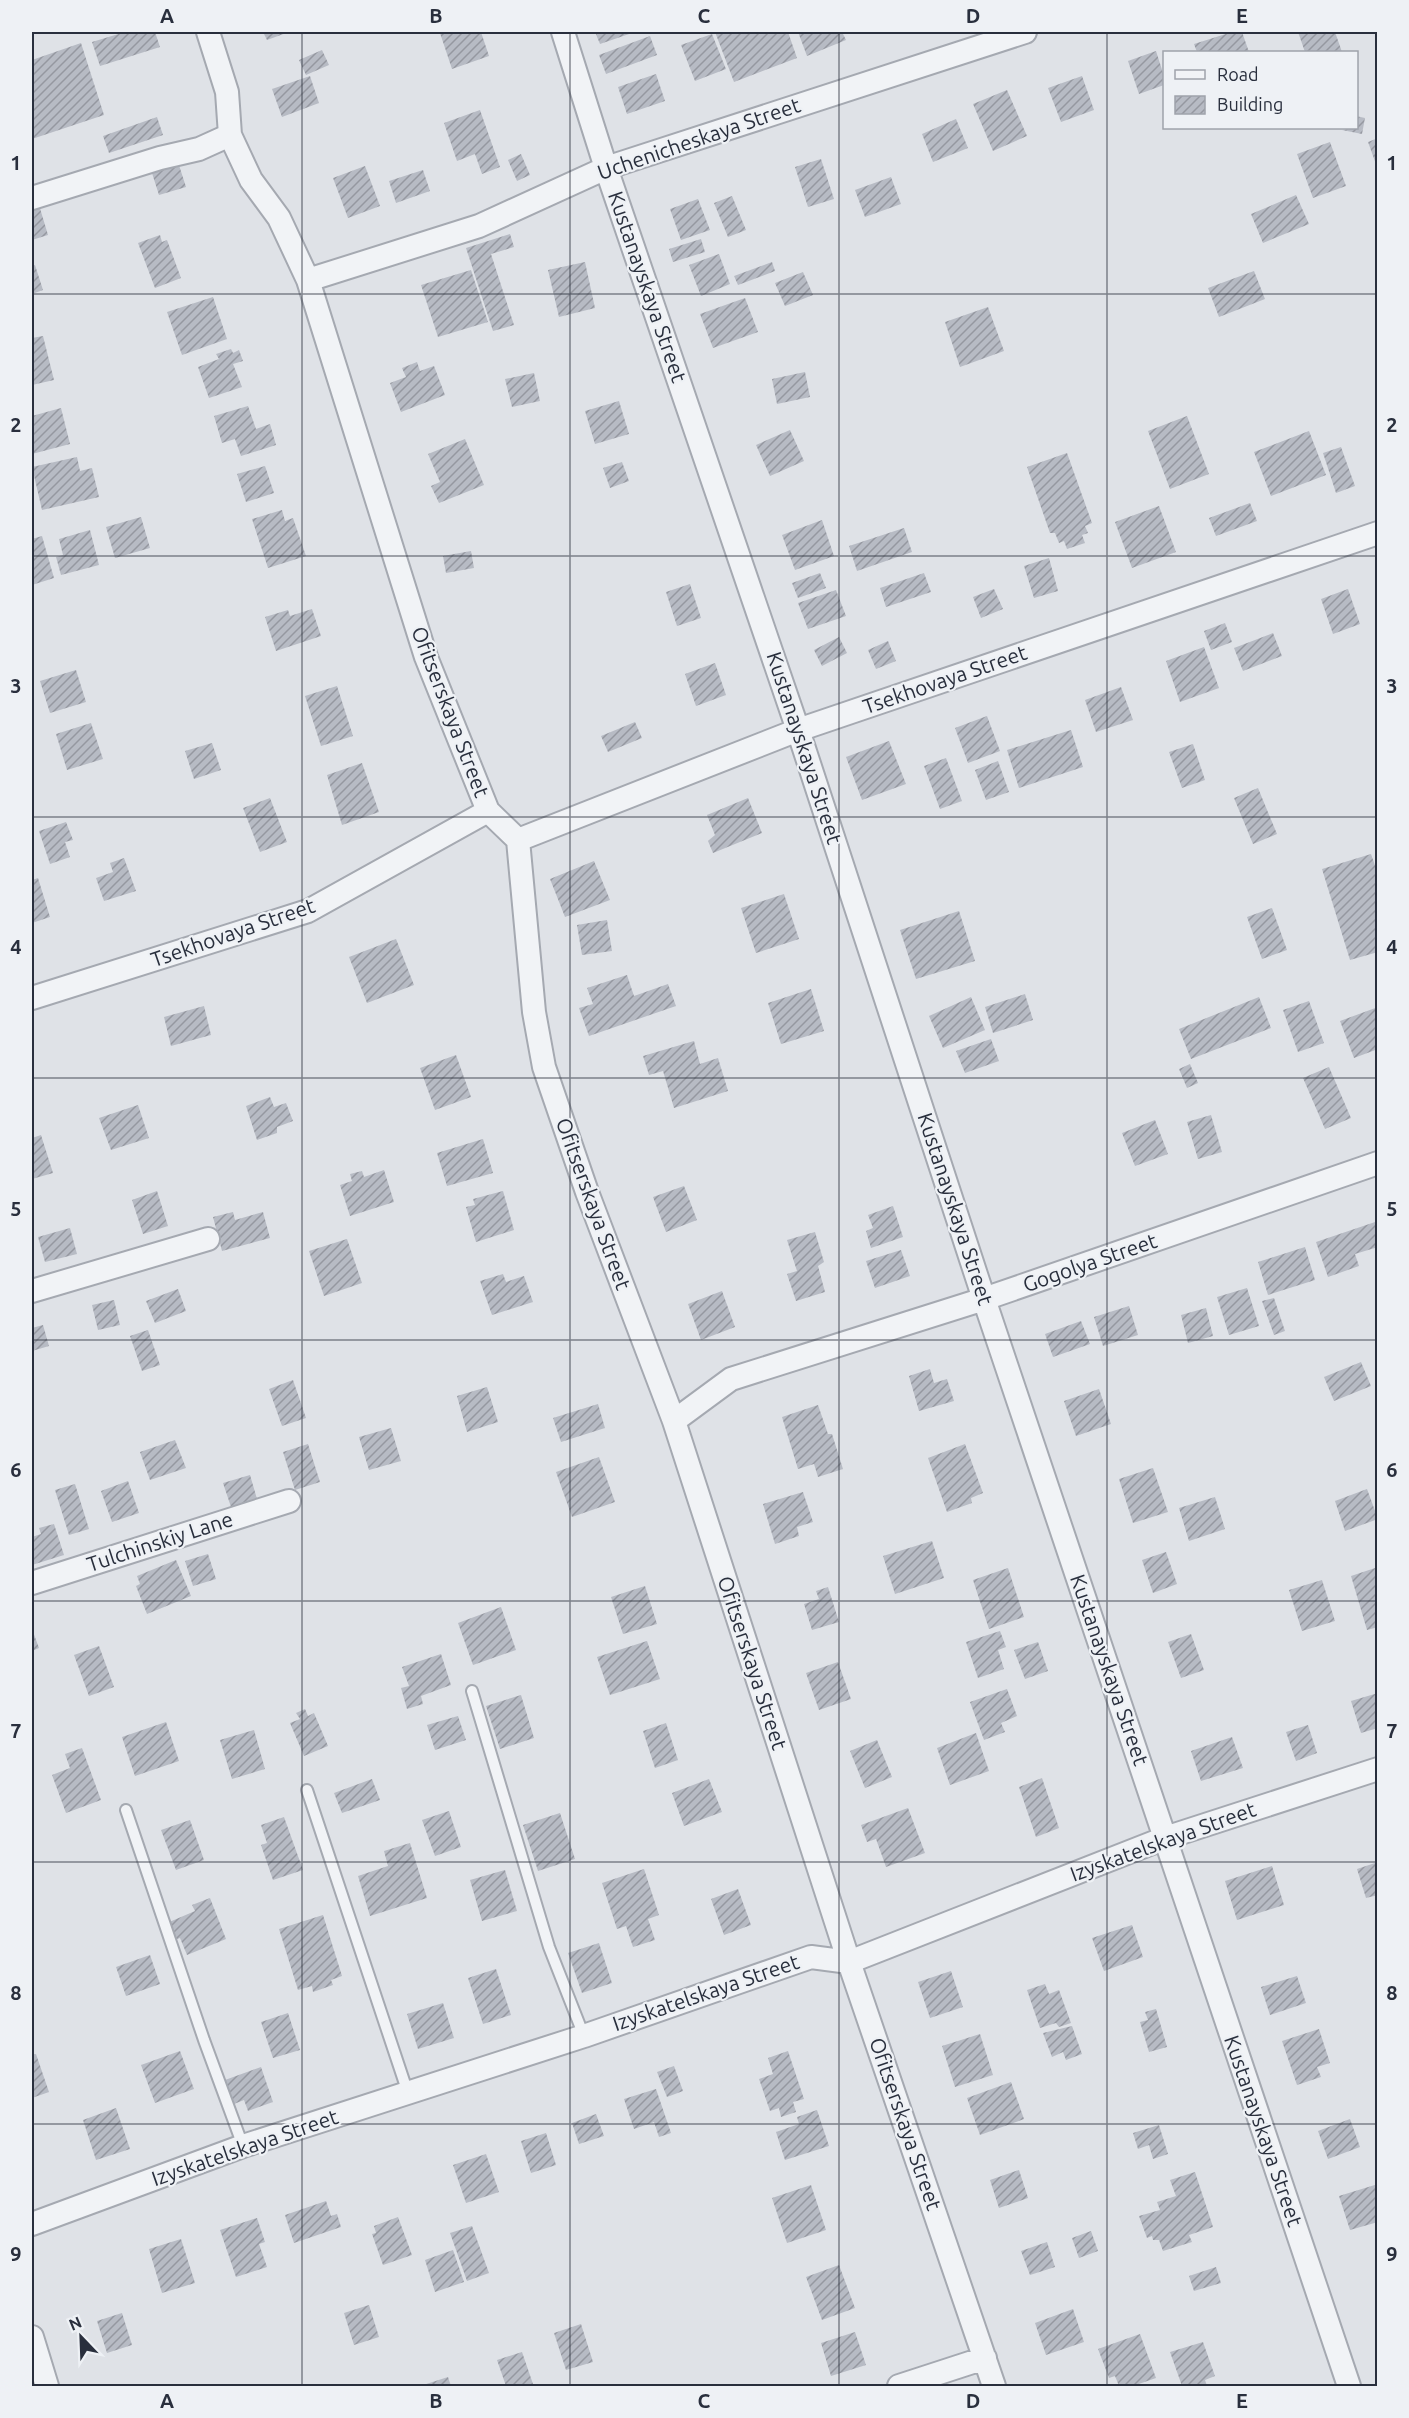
<svg xmlns="http://www.w3.org/2000/svg" width="1409" height="2418" font-family="Ubuntu,sans-serif">
<style>
.building{fill:url(#building-hatch)}
.lines{fill:none;stroke-linecap:round;stroke-linejoin:round}
.lane-casing{stroke:#a5a9b1;stroke-width:14}
.street-casing{stroke:#a5a9b1;stroke-width:26}
.lane{stroke:#f1f3f6;stroke-width:10}
.street{stroke:#f1f3f6;stroke-width:22}
.grid{fill:none;stroke:#292f3d;stroke-width:1.5;stroke-opacity:0.55}
.labels{text-anchor:middle;stroke-width:4.5;stroke-linejoin:round;paint-order:stroke}
.street-label{font-size:21px;fill:#292f3d;stroke:#eef1f5}
.neatline{fill:none;stroke:#292f3d;stroke-width:2}
.grid-label{font-size:20px;text-anchor:middle;font-weight:bold;fill:#292f3d}
</style>
<defs>
<pattern id="building-hatch" width="6" height="6" patternUnits="userSpaceOnUse" patternTransform="scale(1.5)"><rect width="6" height="6" fill="#b7bbc4"/><path d="M-1 1l2-2M0 6l6-6M5 7l2-2" fill="none" stroke="#9598a0"/></pattern>
</defs>
<rect width="100%" height="100%" fill="#dfe2e7"/>
<path class="building" d="M125,32h30l5,15 -60,19 -8,-24z
M263,32h26l-22,8z
M446,32h35l8,24 -37,13 -12,-36z
M595,32h40l-35,12z
M715,32h73l9,26 -63,24z
M798,32h44l4,8 -39,16z
M1232,32h10l7,20h-52l-3,-8z
M1298,32h37l7,20h-37z
M712,34l14,35 -31,12 -14,-36z
M650,36l7,19 -51,19 -7,-19z
M81,43l23,72 -72,24v-79z
M322,50l7,15 -23,10 -7,-15z
M1156,51l8,25v9l-25,9 -11,-33z
M656,74l9,27 -38,13 -9,-27z
M310,76l9,27 -37,14 -10,-28z
M1082,76l12,34 -33,12 -13,-34z
M1007,90l20,46 -34,15 -20,-47z
M480,110l20,57 -18,7 -7,-20 -18,7 -13,-38z
M1356,116l9,2 -3,16 -20,-4 14,-2z
M157,117l6,18 -54,18 -6,-17z
M956,119l12,29 -35,14 -11,-28z
M1378,138v29h-1l-9,-25z
M1330,142l16,44 -33,12 -16,-44z
M521,154l9,21 -13,6 -9,-21z
M821,159l13,40 -26,8 -13,-40z
M178,162l8,25 -27,8 -8,-25z
M365,166l15,40 -32,12 -15,-40z
M423,170l7,21 -34,12 -7,-22z
M891,177l10,27 -36,13 -10,-27z
M1296,195l13,29 -46,19 -12,-29z
M732,196l14,34 -18,7 -14,-34z
M698,199l12,31 -29,10 -11,-31z
M39,205l9,30 -16,5v-33z
M510,234l4,13 -23,7 23,71 -21,6 -27,-83z
M160,235l2,7 5,-2 14,38 -26,10 -17,-45z
M701,239l4,13 -32,10 -4,-13z
M719,254l11,30 -29,12 -12,-31z
M585,262l10,46 -36,9 -11,-47z
M772,262l3,9 -37,14 -4,-9z
M35,265l8,25 -11,4v-28z
M471,270l17,52 -50,15 -17,-52z
M1254,271l11,28 -46,18 -11,-29z
M803,272l10,23 -28,11 -10,-23z
M213,297l14,42 -45,16 -15,-43z
M745,298l13,34 -45,16 -13,-34z
M988,307l16,44 -44,16 -15,-45z
M43,336l11,44 -22,5v-47z
M231,349l2,4 6,-3 4,11 -10,3 9,23 -33,11 -11,-31 21,-8 -3,-5z
M417,362l3,9 14,-5 11,29 -44,17 -11,-29 16,-6 -4,-9z
M805,372l5,25 -33,7 -5,-25z
M534,373l6,28 -28,6 -7,-28z
M619,401l10,33 -34,10 -10,-33z
M248,406l8,23 14,-5 6,21 -35,11 -6,-17 -13,4 -8,-27z
M61,408l9,36 -38,10v-38z
M1187,416l22,58 -39,15 -22,-58z
M790,430l14,31 -34,15 -14,-31z
M1309,431l17,44 -55,21 -17,-44z
M465,439l19,46 -45,18 -8,-17 9,-4 -12,-28z
M1341,447l14,39 -19,7 -13,-40z
M1067,453l25,70 -7,3 3,7 -6,2 3,8 -18,6 -3,-8 -5,2 -4,-10h-5l-23,-66z
M77,457l3,14 12,-3 7,29 -57,13 -10,-43z
M622,462l7,19 -19,7 -7,-20z
M265,466l9,27 -28,9 -9,-28z
M1250,503l7,18 -41,15 -7,-18z
M1159,506l17,46 -44,16 -17,-46z
M282,510l3,11 8,-3 13,38 -38,12 -16,-49z
M141,517l9,31 -35,10 -9,-31z
M822,520l12,36 -39,14 -13,-35z
M904,528l8,24 -55,19 -8,-25z
M90,530l9,35 -38,10 -5,-18 7,-2 -4,-16z
M42,536l12,42 -22,7v-46z
M471,551l3,17 -28,5 -3,-17z
M1049,558l9,33 -24,7 -10,-32z
M820,573l6,15 -28,10 -6,-15z
M924,573l7,19 -45,15 -6,-19z
M690,584l11,34 -24,8 -11,-34z
M994,589l9,20 -22,9 -8,-21z
M1348,589l12,35 -27,10 -12,-35z
M836,590l10,26 -38,13 -10,-26z
M312,609l9,27 -45,15 -11,-34 23,-7 2,6z
M1225,623l7,19 -21,8 -7,-19z
M1273,633l9,23 -39,15 -9,-23z
M839,637l8,16 -25,13 -8,-16z
M888,641l8,20 -20,8 -8,-19z
M1204,647l15,41 -39,14 -14,-41z
M715,663l11,32 -30,11 -11,-32z
M76,670l10,32 -36,11 -10,-32z
M337,686l16,50 -32,10 -16,-50z
M1121,687l12,33 -37,12 -11,-32z
M987,716l13,35 -32,12 -13,-35z
M635,722l7,16 -34,14 -7,-16z
M91,723l12,36 -36,11 -11,-36z
M1071,730l12,37 -64,21 -12,-38z
M889,741l17,43 -44,16 -16,-43z
M212,743l9,27 -27,9 -9,-28z
M1193,744l12,36 -23,8 -13,-36z
M946,758l16,43 -22,8 -16,-43z
M998,761l11,31 -23,8 -11,-30z
M362,763l17,49 -37,13 -15,-50z
M1258,788l19,46 -24,10 -19,-46z
M270,798l17,44 -27,10 -17,-44z
M748,798l14,35 -49,20 -5,-12 7,-6 -8,-20z
M66,822l7,18 -8,2 5,15 -20,7 -11,-33z
M1371,854l7,20v78l-28,8 -28,-91z
M124,858l12,33 -32,10 -8,-23 17,-6 -3,-9z
M594,861l16,39 -45,17 -15,-38z
M38,878l12,39 -18,6v-43z
M784,894l15,45 -43,14 -15,-45z
M1272,908l15,42 -25,9 -15,-42z
M959,911l16,50 -59,18 -16,-49z
M607,920l5,31 -30,4 -5,-30z
M396,939l18,46 -47,18 -18,-46z
M627,975l7,21 34,-12 8,22 -87,30 -10,-28 14,-4 -6,-16z
M811,989l13,42 -43,13 -13,-41z
M1025,994l8,26 -40,13 -8,-26z
M971,997l14,33 -42,18 -14,-32z
M1259,997l12,31 -80,31 -12,-30z
M1309,1001l15,42 -26,9 -15,-42z
M204,1006l7,29 -40,11 -7,-29z
M1378,1007v42l-24,9 -14,-37z
M991,1039l8,22 -34,12 -9,-22z
M694,1041l6,23 18,-6 10,33 -54,17 -11,-37 -14,4 -6,-19z
M456,1055l15,42 -36,13 -15,-42z
M1190,1064l8,19 -11,5 -8,-19z
M1329,1067l22,51 -26,11 -22,-51z
M270,1097l4,10 12,-4 7,18 -16,6v6l-20,7 -11,-34z
M138,1105l11,33 -38,12 -12,-32z
M1211,1115l11,37 -24,7 -11,-37z
M1155,1120l13,34 -33,12 -13,-33z
M41,1135l12,38 -21,6v-41z
M483,1139l10,34 -46,13 -10,-33z
M384,1170l10,32 -44,14 -10,-31 12,-4 -2,-7 12,-3 2,6z
M684,1186l13,34 -31,12 -13,-35z
M157,1191l11,35 -25,8 -11,-34z
M503,1191l11,39 -38,12 -10,-35 9,-2 -2,-6z
M893,1206l10,31 -32,11 -5,-17 7,-3 -5,-13z
M233,1212l2,8 28,-8 7,26 -48,13 -9,-34z
M1378,1221v26l-23,7 4,12 -31,11 -12,-35z
M70,1228l7,26 -32,8 -7,-25z
M815,1232l9,30 -6,4 7,26 -29,9 -9,-27 10,-3 -10,-31z
M347,1239l15,44 -38,13 -15,-45z
M1305,1247l10,33 -47,15 -10,-33z
M901,1250l9,26 -35,12 -9,-27z
M503,1274l3,8 18,-6 9,26 -41,13 -12,-34z
M1247,1288l12,38 -30,9 -12,-38z
M178,1289l8,22 -31,12 -9,-22z
M722,1291l13,36 -34,13 -13,-36z
M1274,1298l11,33 -11,4 -12,-34z
M114,1300l6,25 -22,5 -6,-25z
M1129,1306l9,29 -35,11 -9,-29z
M1206,1308l7,28 -25,7 -7,-28z
M1081,1321l9,23 -37,13 -8,-23z
M43,1325l6,21 -17,5v-23z
M148,1330l12,35 -18,6 -12,-35z
M1361,1362l10,24 -37,15 -10,-24z
M930,1369l4,14 13,-4 7,22 -35,10 -10,-35z
M293,1380l13,38 -24,8 -13,-37z
M487,1387l11,35 -31,10 -10,-36z
M1099,1389l12,35 -35,12 -12,-35z
M598,1404l7,24 -44,14 -8,-24z
M818,1405l10,29h4l11,35 -25,8 -4,-13 -16,5 -16,-52z
M391,1428l10,33 -32,9 -10,-33z
M175,1440l11,28 -36,12 -10,-28z
M308,1444l12,38 -25,8 -12,-38z
M965,1444l18,49 -12,5 1,5 -25,9 -19,-54z
M599,1457l16,45 -43,15 -16,-45z
M1153,1468l15,44 -35,11 -14,-44z
M250,1475l7,24 -26,8 -8,-24z
M128,1481l11,32 -27,9 -11,-31z
M75,1484l14,45 -20,6 -14,-45z
M1367,1489l11,30 -33,12 -10,-30z
M803,1492l10,30 -16,5 2,9 -24,8 -12,-40z
M1215,1497l10,32 -36,12 -10,-33z
M54,1524l10,31 -32,10v-28l9,-3 -2,-6z
M932,1541l12,37 -49,16 -12,-38z
M1166,1552l11,32 -24,9 -11,-33z
M208,1554l8,25 -23,7 -8,-25z
M176,1560l15,36 -44,18 -11,-28 4,-2 -3,-8z
M1378,1567v60l-11,3 -16,-54z
M1008,1568l16,49 -35,12 -16,-49z
M1322,1580l13,41 -33,10 -13,-41z
M645,1586l12,38 -34,10 -12,-37z
M828,1587l11,35 -27,8 -8,-26 15,-5 -3,-8z
M501,1607l15,43 -43,15 -15,-42z
M32,1629l7,19 -7,3z
M1000,1631l6,16 -8,3 6,19 -26,9 -12,-36z
M1191,1634l13,36 -23,8 -13,-36z
M647,1641l13,38 -50,16 -13,-38z
M1038,1642l10,29 -23,8 -11,-29z
M99,1646l15,41 -25,9 -15,-41z
M441,1654l10,31 -30,11 2,8 -16,5 -6,-21 8,-2 -7,-19z
M838,1662l13,37 -32,11 -13,-37z
M1007,1689l10,27 -16,7 4,9 -21,8 -14,-38z
M1378,1693v35l-17,5 -10,-32z
M521,1695l13,43 -34,11 -14,-43z
M305,1709l3,7 6,-3 14,33 -24,10 -14,-33 10,-4 -4,-6z
M458,1716l8,24 -31,10 -8,-25z
M166,1722l13,39 -44,15 -13,-39z
M666,1723l12,37 -23,8 -12,-37z
M1308,1725l9,28 -21,8 -10,-29z
M254,1730l11,39 -33,10 -12,-39z
M976,1733l13,38 -39,14 -13,-37z
M1232,1737l11,31 -42,13 -10,-30z
M877,1740l15,37 -27,11 -15,-37z
M82,1748l19,52 -35,13 -14,-38 18,-7 -5,-14z
M1042,1778l17,50 -23,9 -17,-50z
M372,1779l8,21 -38,13 -8,-20z
M709,1779l13,33 -38,14 -12,-33z
M908,1808l17,45 -39,14 -10,-28 -9,3 -6,-17z
M449,1811l12,36 -26,9 -13,-36z
M560,1813l15,46 -37,12 -15,-46z
M284,1817l19,53 -30,10 -12,-35 6,-2 -6,-18z
M190,1820l14,40 -28,10 -15,-40z
M410,1843l17,55 -57,18 -12,-40 30,-10 -4,-15z
M1378,1862v33l-12,3 -9,-29z
M1272,1866l12,39 -47,15 -12,-39z
M644,1869l15,46 -11,4 7,21 -22,7 -7,-21 -9,3 -15,-46z
M505,1870l12,41 -35,10 -12,-41z
M738,1889l13,36 -27,10 -13,-36z
M210,1898l16,41 -39,16 -7,-17 -5,2 -8,-17 28,-12 -3,-6z
M323,1915l19,61 -11,4 2,5 -20,7 -1,-6 -14,4 -19,-61z
M1132,1925l11,32 -39,14 -12,-33z
M599,1943l13,40 -30,10 -14,-40z
M150,1955l10,29 -34,12 -10,-29z
M496,1969l15,46 -28,9 -15,-46z
M951,1971l12,36 -33,11 -12,-36z
M1297,1976l9,27 -36,12 -9,-28z
M1045,1984l4,10 10,-4 12,33 -12,4 -3,-4 -16,5 -13,-38z
M443,2003l11,35 -36,11 -11,-35z
M1156,2009l11,38 -18,5 -9,-30 8,-2 -3,-8z
M288,2013l12,37 -27,8 -12,-36z
M1072,2026l10,28 -16,6 -3,-8 -11,5 -9,-24z
M1319,2029l11,34 -13,4 4,10 -24,8 -15,-44z
M980,2034l13,41 -38,12 -13,-41z
M180,2051l14,38 -39,14 -14,-38z
M788,2051l16,48 -11,3 3,10 -15,5 -2,-9 -9,3 -11,-32 14,-5 -5,-16z
M36,2054l13,38 -17,6v-43z
M674,2066l9,25 -16,6 -10,-25z
M261,2067l12,35 -25,9 -4,-11 -10,4 -9,-24z
M1011,2082l13,37 -44,16 -13,-37z
M656,2089l15,44 -12,4 -5,-15 -20,7 -10,-30z
M116,2108l14,41 -34,11 -13,-40z
M817,2110l12,36 -44,14 -9,-28 23,-8 -2,-7z
M596,2114l8,22 -25,8 -7,-21z
M1350,2119l10,28 -32,12 -10,-28z
M1159,2125l9,29 -15,5 -4,-14 -11,4 -5,-16z
M546,2133l10,32 -25,8 -10,-32z
M486,2154l13,38 -33,11 -13,-38z
M1019,2170l9,28 -29,10 -9,-28z
M1195,2172l18,55 -24,8 3,7 -29,9 -4,-11h-6l-1,-4 -5,2 -8,-22 21,-6 -3,-8 19,-6 -6,-16z
M1378,2184v38l-28,8 -11,-34z
M811,2185l15,45 -39,13 -15,-45z
M326,2201l5,15 6,-2 4,13 -47,16 -9,-28z
M398,2217l14,38 -29,10 -11,-31 4,-1 -2,-7z
M257,2218l8,24 -6,2 8,23 -31,10 -16,-47z
M472,2226l17,47 -22,8 -17,-48z
M1091,2231l7,20 -19,7 -7,-20z
M181,2239l14,44 -33,10 -13,-44z
M1047,2242l8,25 -25,8 -9,-24z
M453,2250l11,32 -29,10 -10,-32z
M839,2265l16,43 -33,12 -16,-43z
M1216,2267l5,16 -27,8 -5,-15z
M369,2305l10,32 -25,8 -10,-32z
M1073,2309l11,33 -38,13 -11,-32z
M122,2313l10,32 -25,8 -10,-32z
M581,2324l12,38 -27,8 -12,-37z
M855,2332l11,33 -35,11 -10,-33z
M1140,2334l16,44 -23,8h-14l-4,-10 -6,2 -11,-29z
M1203,2342l12,34 -10,4 2,6h-25l-12,-34z
M522,2352l11,32 -27,2 -9,-26z
M448,2377l3,9h-31z"/>
<g class="lines">
<defs>
<path id="lane" d="M472,1691l77,256 35,89
M307,1790l101,303
M126,1810l78,230 39,106"/>
<path id="street" d="M208,32l19,60 3,43 21,45 28,38 29,62 118,377 62,154 30,29 16,172 10,55 43,125 87,229 175,541 145,424
M563,32l43,136 192,562 186,569 365,1087
M32,198l128,-40 39,-9 31,-14
M308,280l171,-54 127,-58 419,-136
M518,840l280,-110 580,-197
M32,998l276,-87 180,-100
M32,1291l176,-52
M674,1421l57,-42 253,-80 394,-136
M32,1583l257,-82
M32,2224l211,-78 341,-110 227,-79 38,5 316,-124 213,-69
M32,2337l15,49
M899,2386l86,-28"/>
</defs>
<use href="#lane" class="lane-casing"/>
<use href="#street" class="street-casing"/>
<use href="#lane" class="lane"/>
<use href="#street" class="street"/>
</g>
<path class="grid" d="M302,32v2354M570,32v2354M839,32v2354M1107,32v2354M32,294h1346M32,556h1346M32,817h1346M32,1078h1346M32,1340h1346M32,1601h1346M32,1862h1346M32,2124h1346"/>
<g class="labels">
<g class="street-label">
<text transform="translate(699 139) rotate(-19)" y="7">Uchenicheskaya Street</text>
<text transform="translate(647 287) rotate(71)" y="7">Kustanayskaya Street</text>
<text transform="translate(945 680) rotate(-19)" y="7">Tsekhovaya Street</text>
<text transform="translate(450 712) rotate(69)" y="7">Ofitserskaya Street</text>
<text transform="translate(804 748) rotate(72)" y="7">Kustanayskaya Street</text>
<text transform="translate(233 933) rotate(-19)" y="7">Tsekhovaya Street</text>
<text transform="translate(593 1204) rotate(70)" y="7">Ofitserskaya Street</text>
<text transform="translate(955 1209) rotate(72)" y="7">Kustanayskaya Street</text>
<text transform="translate(1090 1263) rotate(-19)" y="7">Gogolya Street</text>
<text transform="translate(160 1542) rotate(-18)" y="7">Tulchinskiy Lane</text>
<text transform="translate(752 1663) rotate(72)" y="7">Ofitserskaya Street</text>
<text transform="translate(1109 1670) rotate(71)" y="7">Kustanayskaya Street</text>
<text transform="translate(1163 1842) rotate(-20)" y="7">Izyskatelskaya Street</text>
<text transform="translate(706 1993) rotate(-19)" y="7">Izyskatelskaya Street</text>
<text transform="translate(905 2124) rotate(71)" y="7">Ofitserskaya Street</text>
<text transform="translate(1263 2131) rotate(71)" y="7">Kustanayskaya Street</text>
<text transform="translate(245 2148) rotate(-19)" y="7">Izyskatelskaya Street</text>
</g>
</g>
<rect width="1409" height="2418" fill="none" stroke="#eef1f5" stroke-width="66"/>
<rect x="1163" y="51" width="195" height="78" fill="#eef1f5" stroke="#9fa3ab" stroke-width="1.5"/>
<rect x="1175" y="70" width="30" height="9" fill="#f1f3f6" stroke="#9fa3ab" stroke-width="1.5"/>
<text x="1217" y="81" font-size="18" fill="#292f3d">Road</text>
<rect x="1175" y="96" width="30" height="18" fill="url(#building-hatch)" stroke="#9fa3ab" stroke-width="1.5"/>
<text x="1217" y="111" font-size="18" fill="#292f3d">Building</text>
<g transform="translate(81 2337) rotate(337)" stroke="#eef1f5" stroke-width="4.5" paint-order="stroke">
<path d="M0-4.5L10 22L0 15L-10 22Z" fill="#292f3d"/>
<text y="-9" font-size="16" font-weight="bold" text-anchor="middle" fill="#292f3d">N</text>
</g>
<rect x="33" y="33" width="1343" height="2352" class="neatline"/>
<g class="grid-label">
<text x="167" y="23">A</text>
<text x="436" y="23">B</text>
<text x="704" y="23">C</text>
<text x="973" y="23">D</text>
<text x="1242" y="23">E</text>
<text x="16" y="170">1</text>
<text x="1392" y="170">1</text>
<text x="16" y="432">2</text>
<text x="1392" y="432">2</text>
<text x="16" y="693">3</text>
<text x="1392" y="693">3</text>
<text x="16" y="954">4</text>
<text x="1392" y="954">4</text>
<text x="16" y="1216">5</text>
<text x="1392" y="1216">5</text>
<text x="16" y="1477">6</text>
<text x="1392" y="1477">6</text>
<text x="16" y="1738">7</text>
<text x="1392" y="1738">7</text>
<text x="16" y="2000">8</text>
<text x="1392" y="2000">8</text>
<text x="16" y="2261">9</text>
<text x="1392" y="2261">9</text>
<text x="167" y="2408">A</text>
<text x="436" y="2408">B</text>
<text x="704" y="2408">C</text>
<text x="973" y="2408">D</text>
<text x="1242" y="2408">E</text>
</g>
</svg>
